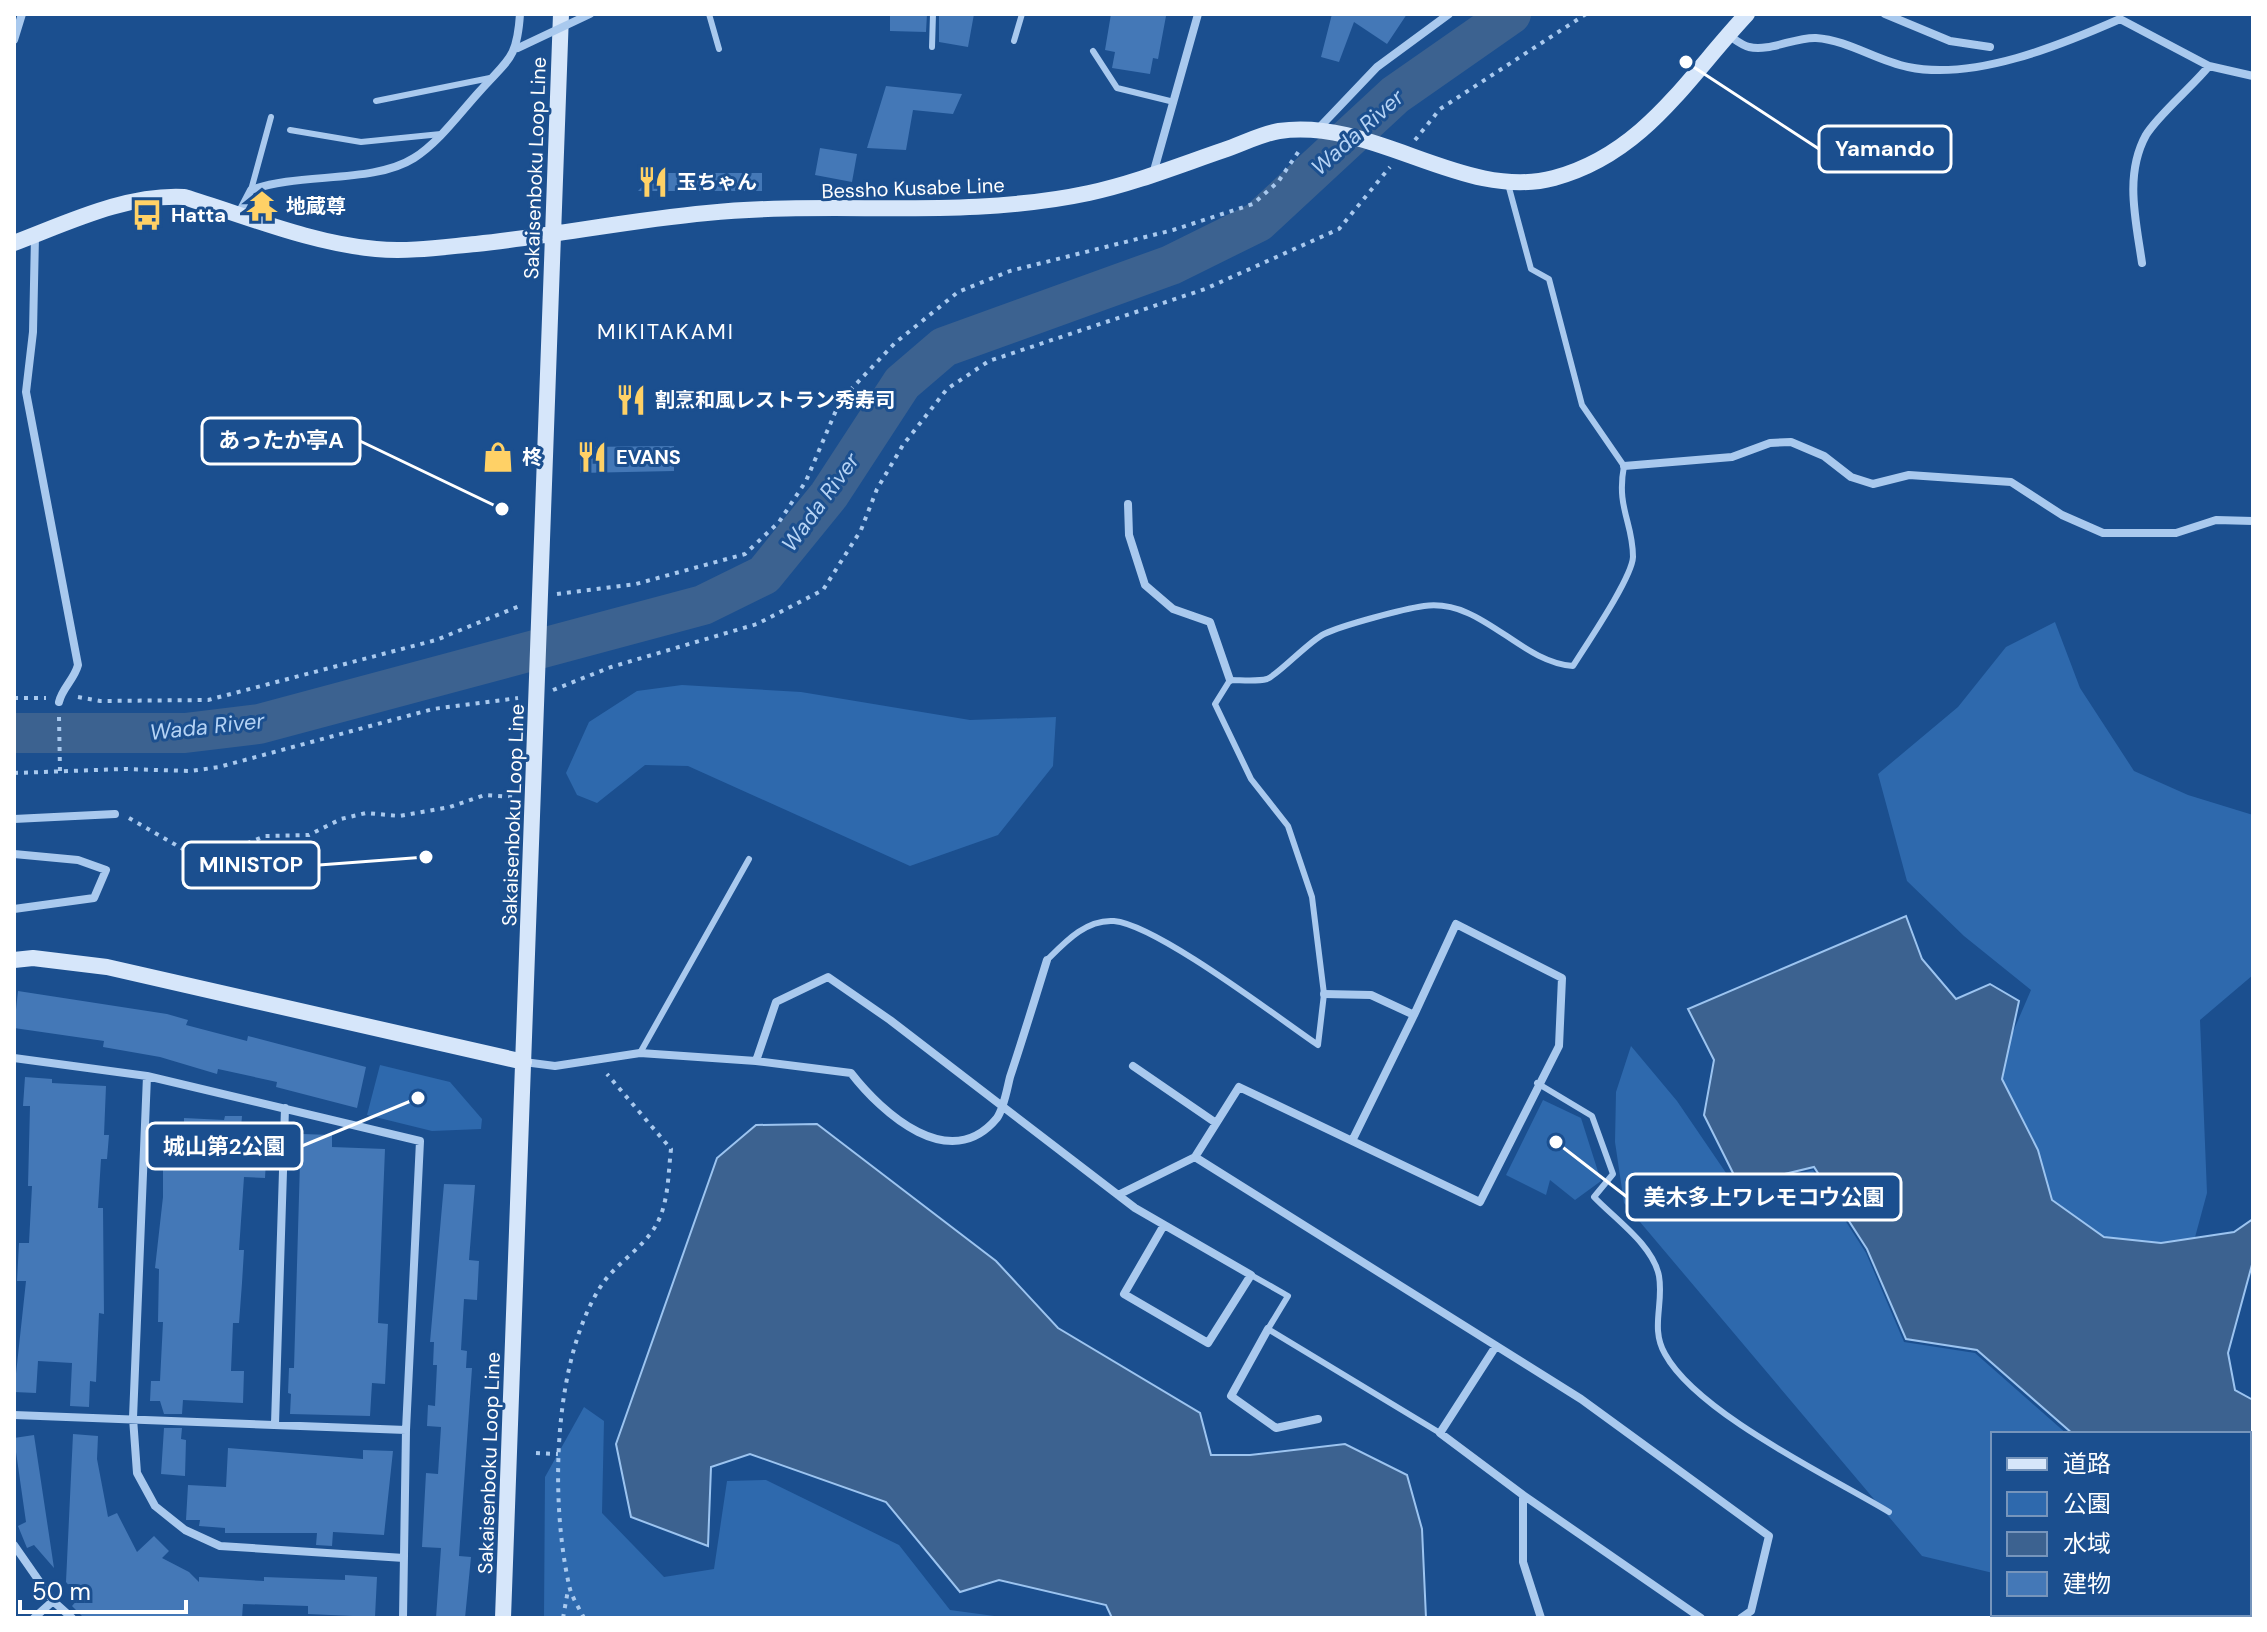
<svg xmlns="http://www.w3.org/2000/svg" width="2267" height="1632" font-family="'DM Sans','Noto Sans JP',sans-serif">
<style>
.green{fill:#2e69ad}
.water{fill:#3c6290;stroke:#9cc4f0;stroke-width:2}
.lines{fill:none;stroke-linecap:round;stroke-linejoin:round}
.river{stroke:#3c6290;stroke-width:40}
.building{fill:#4478b7}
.path{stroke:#a9c9ee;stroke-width:4;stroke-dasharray:4 6;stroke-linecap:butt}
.lane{stroke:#a9c9ee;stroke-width:6}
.street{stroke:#a9c9ee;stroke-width:8}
.secondary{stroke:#d6e6fa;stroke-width:16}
.street-bridge{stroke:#a9c9ee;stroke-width:8}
.labels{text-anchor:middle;stroke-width:6;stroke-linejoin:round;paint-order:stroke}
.street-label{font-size:20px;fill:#fff;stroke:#1b4f8f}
.poi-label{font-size:20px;font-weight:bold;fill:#fff;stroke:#1b4f8f;text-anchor:start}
.water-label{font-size:22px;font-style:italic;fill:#b5d3f5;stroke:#1b4f8f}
.neighbourhood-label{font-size:22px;letter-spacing:2px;fill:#fff;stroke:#1b4f8f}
.leader{fill:none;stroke:#fff;stroke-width:3}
.callout-dot{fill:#fff;stroke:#1b4f8f;stroke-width:3}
.callout{fill:#1b4f8f;stroke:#fff;stroke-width:3}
.callout-label{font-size:22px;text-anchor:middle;font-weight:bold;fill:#fff}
</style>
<rect width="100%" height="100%" fill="#1b4f8f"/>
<path class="green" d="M2055,622l25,66 54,83 54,24 65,20v160l-53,45 7,173 -16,59 -102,-4 -56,-52 -42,-113 40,-93 -67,-54 -57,-55 -29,-107 80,-67 48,-60z
M682,685l119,7 169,28 86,-3 -3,49 -55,69 -88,31 -222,-100 -43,-1 -48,38 -20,-8 -11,-22 23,-51 48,-31z
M1631,1046l46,55 60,88 76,-19 53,83 38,89 71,11 92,81h-74v139l-71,-17 -298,-353 -9,-61 1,-50z
M380,1065l70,17 32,37 -1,10 -49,2 -65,-16z
M1543,1100l38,18 20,63 -26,19 -25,-20 -4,15 -40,-20z
M584,1407l20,14 -2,92 62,64 50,-8 13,-88 39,-1 133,65 51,65 59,8h-465l1,-141z"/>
<path class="water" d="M1906,916l16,43 34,40 34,-15 29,17 -17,78 36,71 14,50 52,37 57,6 73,-11 19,-13v42l-25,92 7,37 18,10v159l-4,-5v-120h-176l-96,-84 -71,-11 -39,-90 -53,-82 -75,18 -35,-70 10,-55 -26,-51z
M817,1124l179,137 62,67 142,85 11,42h39l95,-11 62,31 15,54 4,89h-314l-6,-13 -107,-25 -39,12 -74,-90 -136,-48 -39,13 -3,79 -77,-29 -15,-73 101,-286 39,-33z"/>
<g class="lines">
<path class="river" d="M14,733h171l74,-9 444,-119 61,-30 65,-80 73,-112 42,-36 227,-82 87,-43 137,-127 116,-81"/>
</g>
<path class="building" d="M890,14h37l-1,18 -36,-1z
M939,14h35l-6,33 -29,-5z
M1111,14l55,2 -8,43 -5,-1 -3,16 -38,-6 3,-16 -10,-2z
M1332,14h75l-20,30 -33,-22 -15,40 -18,-5z
M886,86l76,8 -9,20 -40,-4 -7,40 -39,-2z
M820,148l37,6 -5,28 -37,-7z
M656,173h106v18h-124z
M674,446v25l-94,2v-26z
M18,991l149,23 21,6 -2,5 61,16 1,-5 118,31 -9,41 -81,-21 1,-5 -59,-13 -1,5 -57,-17 -57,-10 1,-6 -90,-13z
M25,1077l27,2v4l54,3 -2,49h5l-2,24h-6l-3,49h5l1,106 -5,-1 -3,69 -6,-1 -1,26 -19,-1 2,-43 -34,-2 -2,32 -22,-1 12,-111h-9l2,-38h10l3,-57h-4l2,-80h-7z
M225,1116h17l-2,25 37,1 -1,19h-10l-1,17 -21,-1 -5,73h5l-2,33 -3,40h-6l-2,48h13l-1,32 -60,-3 -1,14h-18l-4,-13h-10l1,-20h9l3,-59h-5l1,-53 -4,-1 8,-71v-47h-6l1,-28 26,1v-5l40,2z
M302,1134l30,1v12l53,2 -7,174 10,1 -3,60 -13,-1 -2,33 -80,-2 1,-20 -3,-1 1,-25h5l6,-206 -10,-1 1,-18h10z
M444,1184l31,1 -6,75 10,1 -2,39 -13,-1 -3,51 6,1 -1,17h6l-13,188 12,1 -6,61h-29l5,-70 -19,-1 4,-74 12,1 3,-47 -14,-1 1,-21 7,1 2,-41h-4l1,-23h-4z
M164,1428h18l-1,11 5,1 -1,36 -24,-2z
M73,1434l25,2 -1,23 11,58 9,-4 20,39 17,-16 15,15 -7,7 27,14 10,10v-5l65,4v-4l81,3v-5l32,2 -2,40 -67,-3v-8l-65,-2 -1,14h-158l-12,-12 7,-8 -13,-16z
M34,1435l20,133 -20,-23 -7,3 -9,-22 8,-4 -12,-84z
M228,1448l135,11v-9l30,1 -9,84 -51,-3 -1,14 -16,-1 1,-12h-92v-5l-26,-2 1,-6h-14l2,-35 38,2z"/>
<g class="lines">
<path class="path" d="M1415,140l25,-31 146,-95
M557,594l79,-10 109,-30 34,-32 27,-41 34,-80 55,-58 63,-51 52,-21 163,-41 80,-26 25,-22 23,-34
M553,690l58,-23 146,-43 66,-34 38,-60 16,-41 26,-44 44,-56 42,-28 216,-72 134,-60 51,-62
M78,697l22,4 108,-1 228,-60 86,-35
M14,698h32
M59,717l1,55
M14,773l110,-4 67,2 28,-4 214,-58 85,-11
M129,818l54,31 31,8 51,-21 44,-1 32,-16 25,-6 33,3 51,-9 35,-12 29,2
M536,1453l22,1
M563,1618l5,-28
M584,1618c-5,-10 -13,-22 -15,-33 -19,-86 -16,-224 32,-299 14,-22 41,-37 54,-59 14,-23 13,-53 16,-78l-64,-75"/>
<path class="lane" d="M709,14l10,35
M1014,41l8,-27
M932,47l1,-33
M1093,51l24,37 57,14
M376,101l114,-23
M290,130l71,12 80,-8
M251,190l20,-73
M1047,960c18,-18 39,-41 67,-39 43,4 163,96 204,124l6,-51 -12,-97 -24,-71 -37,-47 -36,-75 15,-24c11,0 26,2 37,-1 11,-4 41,-37 57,-45 19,-9 79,-25 100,-28 58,-8 95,56 149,60 13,-21 59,-88 60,-109 0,-35 -17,-49 -9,-91l-42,-61 -33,-126 -18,-10 -23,-85
M640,1053l109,-194
M1537,1083l55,33 21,58 -19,23c21,22 59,48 65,79 5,28 -9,52 6,78 32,59 164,122 224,158
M1251,1275l37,21 -20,33 172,104"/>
<path class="street" d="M1885,14l65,27 40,6
M1728,35c6,4 15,11 21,12 20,5 46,-10 67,-9 32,2 61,23 92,29 66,14 153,-22 212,-48l89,47 44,10
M14,40l8,-26
M1316,131l61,-64 72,-53
M1153,174l45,-160
M239,213l12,-23c49,-18 122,-6 163,-32 25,-16 45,-44 65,-66 29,-33 38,-32 41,-78
M35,236l-2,96 -7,60 52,273c-4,15 -16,23 -19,37
M2142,263c-6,-42 -18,-88 4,-128 12,-20 46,-48 63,-69
M1624,466l108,-9 38,-14 21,-1 33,14 27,21 22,7 36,-9 102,7 51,33 41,18h73l40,-13 37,1
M1128,504l1,31 16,50 28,24 37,13 20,58
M14,819l101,-5
M14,854l64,6 28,10 -12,28 -80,11
M14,1058l133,18 273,65 -14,289 -3,188
M756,1061l20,-59 52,-25 62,43 245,188 116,67 -43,68 -84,-49 40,-69
M524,1062l31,4 85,-13 116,8 95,12c31,40 99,102 146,45 7,-10 10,-29 13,-41 13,-39 25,-78 37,-117
M1133,1066l83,57
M147,1076l-14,342 4,55 18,33 30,24 35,16 184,12
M1352,1141l62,-126
M1195,1157l386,242 188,137 -18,75 -10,7
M1118,1195l77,-38 44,-70 241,115 79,-156 3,-68 -106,-54 -42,91 -43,-20 -47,-1
M1268,1329l-37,67 45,32 42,-9
M1496,1346l-56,87 83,62
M14,1415l392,15
M275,1424l10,-316
M14,1545l39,56 19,17
M34,1618l19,-17
M1541,1618l-18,-56v-67l178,123"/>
<path class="secondary" d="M14,243c53,-20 112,-49 170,-46 63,19 126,46 192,52 33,3 67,-2 100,-5 77,-8 154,-24 231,-31 127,-13 256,7 382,-20 46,-10 91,-28 135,-43 18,-6 37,-16 55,-19 94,-14 185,71 275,47 90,-24 133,-100 193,-164
M14,960l19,-2 74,9 417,95
M503,1618l58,-1604"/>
<path class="street-bridge" d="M518,48l72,-34"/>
</g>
<defs>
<symbol id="restaurant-bare" viewBox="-9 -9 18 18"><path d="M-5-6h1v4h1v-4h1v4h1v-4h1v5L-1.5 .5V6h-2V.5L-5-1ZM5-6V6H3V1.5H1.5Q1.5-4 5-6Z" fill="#ffd166" stroke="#1b4f8f" stroke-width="2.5" paint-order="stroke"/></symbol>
<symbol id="temple-bare" viewBox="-9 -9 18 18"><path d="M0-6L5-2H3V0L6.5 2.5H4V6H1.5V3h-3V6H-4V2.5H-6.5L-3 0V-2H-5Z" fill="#ffd166" stroke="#1b4f8f" stroke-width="2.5" paint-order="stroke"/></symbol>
<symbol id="bus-bare" viewBox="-9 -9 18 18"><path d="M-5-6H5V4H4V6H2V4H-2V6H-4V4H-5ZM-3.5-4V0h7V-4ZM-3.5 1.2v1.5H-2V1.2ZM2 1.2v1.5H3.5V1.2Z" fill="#ffd166" stroke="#1b4f8f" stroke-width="2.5" paint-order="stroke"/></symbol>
<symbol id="shop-bare" viewBox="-9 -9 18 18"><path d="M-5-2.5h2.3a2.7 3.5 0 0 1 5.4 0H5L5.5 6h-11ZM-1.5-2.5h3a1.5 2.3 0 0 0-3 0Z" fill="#ffd166" stroke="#1b4f8f" stroke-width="2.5" paint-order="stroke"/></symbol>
</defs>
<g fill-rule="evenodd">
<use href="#restaurant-bare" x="631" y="160" width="44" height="44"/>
<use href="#temple-bare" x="240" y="184" width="44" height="44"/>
<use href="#bus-bare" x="125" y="193" width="44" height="44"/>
<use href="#restaurant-bare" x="609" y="378" width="44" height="44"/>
<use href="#shop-bare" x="476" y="435" width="44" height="44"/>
<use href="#restaurant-bare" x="570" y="435" width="44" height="44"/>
</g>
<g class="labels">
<g class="street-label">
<text transform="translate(535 168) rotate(-88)" y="7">Sakaisenboku Loop Line</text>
<text transform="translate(913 188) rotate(-2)" y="7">Bessho Kusabe Line</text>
<text transform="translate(513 815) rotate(-88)" y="7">Sakaisenboku Loop Line</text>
<text transform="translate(489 1463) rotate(-88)" y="7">Sakaisenboku Loop Line</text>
</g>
<g class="poi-label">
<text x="677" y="189">玉ちゃん</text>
<text x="286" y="213">地蔵尊</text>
<text x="171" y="222">Hatta</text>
<text x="655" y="407">割烹和風レストラン秀寿司</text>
<text x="522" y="464">柊</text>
<text x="616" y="464">EVANS</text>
</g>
<g class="water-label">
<text transform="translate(1357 132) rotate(-42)" y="8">Wada River</text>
<text transform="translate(820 502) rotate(-54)" y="8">Wada River</text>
<text transform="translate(207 726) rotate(-6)" y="8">Wada River</text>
</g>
<g class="neighbourhood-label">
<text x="666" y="339">MIKITAKAMI</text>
</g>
</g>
<path class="leader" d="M1686 62L1819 149M502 509L360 441M426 857L319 865M418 1098L302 1146M1556 1142L1627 1197"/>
<g class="callout-dot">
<circle cx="1686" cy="62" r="8"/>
<circle cx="502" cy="509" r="8"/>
<circle cx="426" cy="857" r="8"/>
<circle cx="418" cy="1098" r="8"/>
<circle cx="1556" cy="1142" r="8"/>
</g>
<g class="callout">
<rect x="1819" y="126" width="132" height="46" rx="8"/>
<rect x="202" y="418" width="158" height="46" rx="8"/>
<rect x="183" y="842" width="136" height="46" rx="8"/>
<rect x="147" y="1123" width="155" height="46" rx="8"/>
<rect x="1627" y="1174" width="274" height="46" rx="8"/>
</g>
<g class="callout-label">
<text x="1885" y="156">Yamando</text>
<text x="281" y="448">あったか亭A</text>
<text x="251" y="872">MINISTOP</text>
<text x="224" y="1154">城山第2公園</text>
<text x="1764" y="1205">美木多上ワレモコウ公園</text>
</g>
<rect width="2267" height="1632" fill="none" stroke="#ffffff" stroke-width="32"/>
<rect x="1991" y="1432" width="260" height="184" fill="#1b4f8f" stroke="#7695bc" stroke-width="2"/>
<rect x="2007" y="1458" width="40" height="12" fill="#d6e6fa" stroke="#7695bc" stroke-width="2"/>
<text x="2063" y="1472" font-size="24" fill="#ffffff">道路</text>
<rect x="2007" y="1492" width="40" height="24" fill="#2e69ad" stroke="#7695bc" stroke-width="2"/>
<text x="2063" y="1512" font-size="24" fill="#ffffff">公園</text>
<rect x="2007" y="1532" width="40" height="24" fill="#3c6290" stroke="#7695bc" stroke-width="2"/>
<text x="2063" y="1552" font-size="24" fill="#ffffff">水域</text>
<rect x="2007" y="1572" width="40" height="24" fill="#4478b7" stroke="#7695bc" stroke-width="2"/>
<text x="2063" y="1592" font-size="24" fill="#ffffff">建物</text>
<path d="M20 1600v12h166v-12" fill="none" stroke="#ffffff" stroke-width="4"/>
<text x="32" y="1600" font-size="24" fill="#ffffff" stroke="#1b4f8f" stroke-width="6" paint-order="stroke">50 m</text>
</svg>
